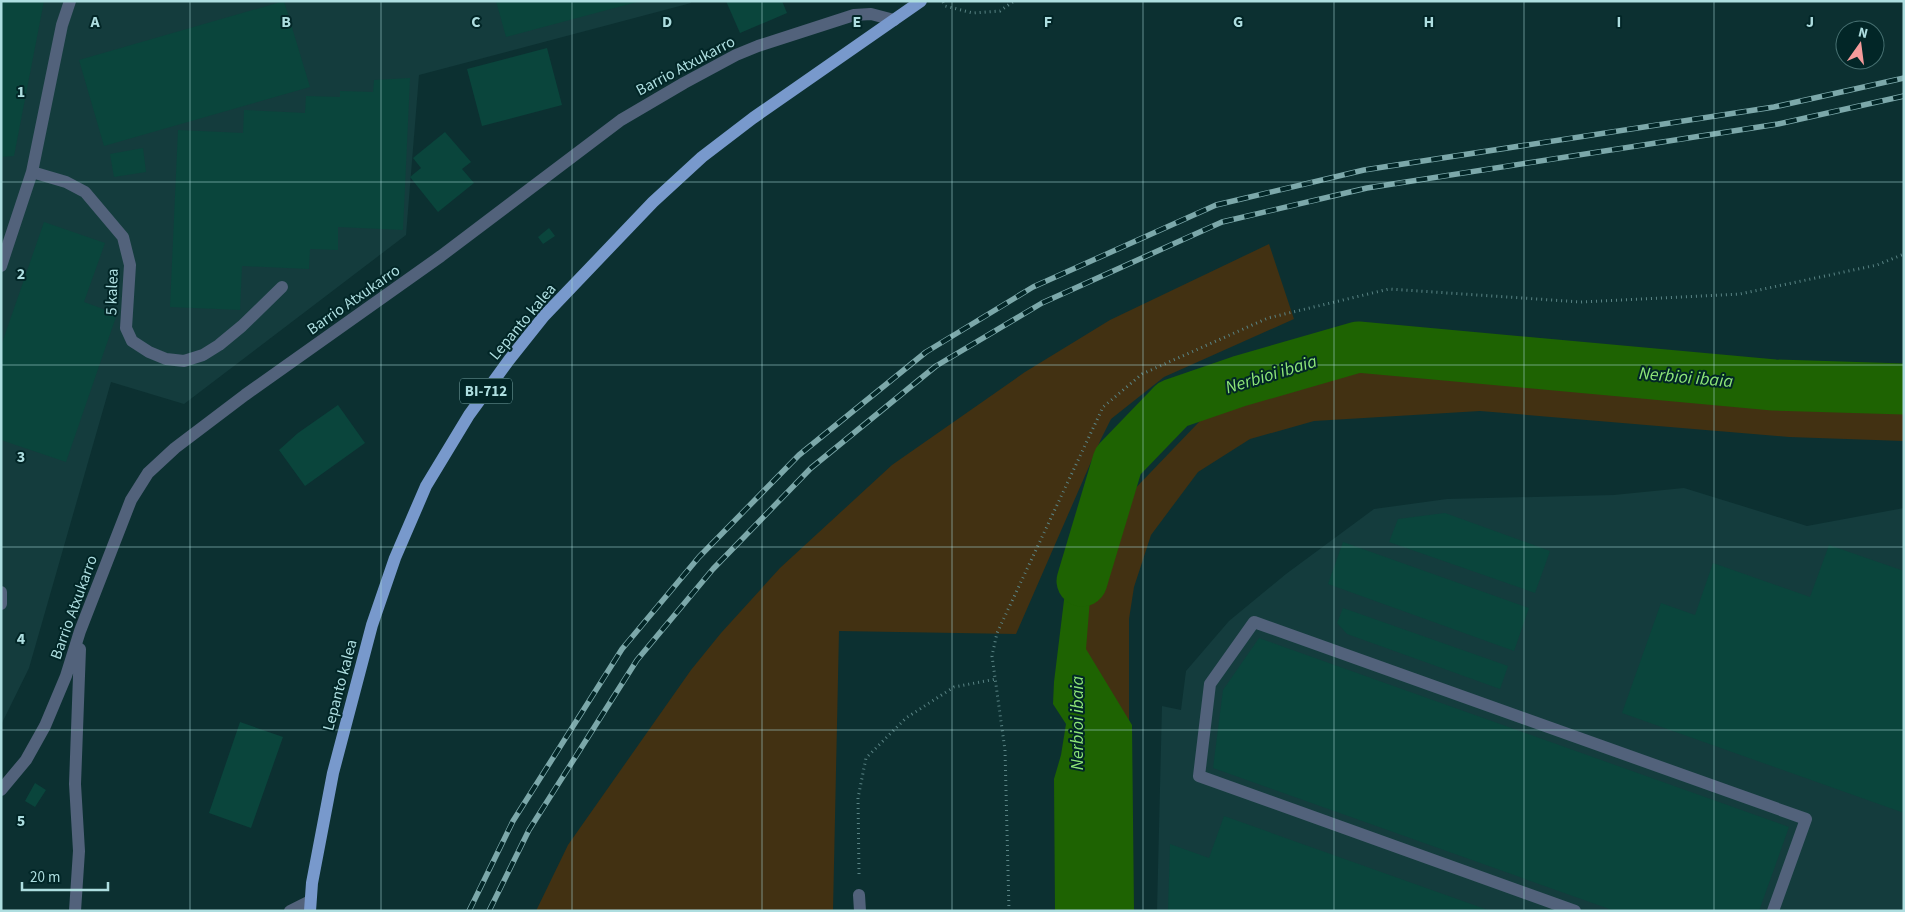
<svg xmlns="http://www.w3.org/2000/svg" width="1905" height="912" font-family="'Source Sans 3',sans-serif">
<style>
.built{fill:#143c3d}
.green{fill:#423112}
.water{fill:#1e6302}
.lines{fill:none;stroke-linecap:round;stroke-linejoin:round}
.river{stroke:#1e6302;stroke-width:51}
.building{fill:#0a453c}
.path{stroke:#5a8485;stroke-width:3;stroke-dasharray:1 4;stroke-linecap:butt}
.minor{stroke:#52627b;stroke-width:12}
.major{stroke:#7899cc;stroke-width:12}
.rail-casing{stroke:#7ca8aa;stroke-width:5.5}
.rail{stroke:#022627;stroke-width:4;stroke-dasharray:11;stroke-linecap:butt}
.grid{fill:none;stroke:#aedee0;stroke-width:1;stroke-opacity:0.55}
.labels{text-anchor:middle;stroke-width:4;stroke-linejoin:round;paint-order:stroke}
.shield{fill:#022627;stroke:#7aa7a8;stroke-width:1}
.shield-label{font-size:15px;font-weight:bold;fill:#aedee0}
.street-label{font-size:16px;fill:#aedee0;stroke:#022627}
.water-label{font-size:18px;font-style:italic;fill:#8de577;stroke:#022627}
.grid-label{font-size:16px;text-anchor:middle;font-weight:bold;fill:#aedee0;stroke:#022627;stroke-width:4;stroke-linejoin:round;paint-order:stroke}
</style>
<rect width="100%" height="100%" fill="#0c3031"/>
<path class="built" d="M1,1h690v2l-272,72 -13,160 -222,169 -73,-22 -82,286 -28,57z
M1684,488l123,38 97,-18v403h-747l5,-205 19,4 5,-39 43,-50 57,-47 88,-65 73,-10 167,-4z"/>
<path class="green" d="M1269,244l25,75 -130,58 -53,42 -10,20 -85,195 -177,-3 -6,280h-297l32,-66 123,-175 30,-37 59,-65 112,-103 133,-93 85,-52z
M1379,361l502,32 23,-2v50l-115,-4 -309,-26 -166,10 -64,18 -52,33 -47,63 -17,52 -5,32v254l-59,-217 56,-158 97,-101z"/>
<path class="water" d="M1092,504l22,20 -24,75 -4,50 46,76 2,186h-79l-1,-132 7,-24 5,-31 -13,-20 1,-22 11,-90z"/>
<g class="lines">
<path class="river" d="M1082,581l36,-120 55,-57 67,-23 118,-34 416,38 130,4"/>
</g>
<path class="building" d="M1,1h43l-30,155 -13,1z
M284,1l26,86 -206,59 -25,-86z
M496,1h141v1l-131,35z
M726,1h56l5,12 -47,20z
M547,48l15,57 -80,21 -15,-57z
M410,78l-7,152 -65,-3v23l-28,-1 -1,20 -67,-3 -2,44 -70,-3 8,-177 65,3 1,-23 61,3 1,-17 34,1v-6l33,1 1,-12z
M445,132l26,30 -9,7 12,14 -36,29 -28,-35 11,-9 -8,-10z
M143,148l3,24 -32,5 -4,-23z
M44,222l61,21 -21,59 33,12 -51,148 -65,-22v-94z
M549,228l6,8 -12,8 -5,-7z
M338,405l27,38 -60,43 -26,-36 19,-17z
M1445,513l105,38 -15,42 -146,-51 9,-23z
M1343,542l186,66 -15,43 -186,-67z
M1829,545l75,26v242l-282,-100 39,-110 34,12 18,-52 97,34z
M1343,608l165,58 -8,23 -153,-55 -10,-11z
M1259,638l530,189 -30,84h-144l-402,-143 10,-78z
M240,722l43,15 -32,91 -42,-15z
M35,783l11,7 -11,17 -10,-6z
M1224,816l264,94v1h-320l2,-67 39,14z"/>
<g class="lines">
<path class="path" d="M943,2l2,4 28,7 27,-2 14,-10
M859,874l-1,-76 8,-40 40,-40 48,-31 42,-8
M1009,911l-4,-161 -13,-94 5,-23 106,-226 39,-33 126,-56 121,-29 192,13 159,-8 137,-29 27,-11"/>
<path class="minor" d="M32,172l34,10 19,10 38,45 7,28 -4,63 6,13 17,11 17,7 18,2 19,-6 16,-10 23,-19 40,-39
M1,266l31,-94 30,-147 8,-24
M1,592v12
M1,790l25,-30 19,-34 21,-50 14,-45 51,-131 17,-27 27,-25 70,-53 196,-139 180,-136 63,-37 52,-28 22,-9 96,-31 17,-1 23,6
M859,895l1,16
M75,911l4,-60 -4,-67 5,-135
M290,911l20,-10
M1575,911l-376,-135 11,-92 44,-62 552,197 -33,92"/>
<path class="major" d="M310,911l2,-28 21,-110 39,-148 23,-67 31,-72 43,-71 40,-55 35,-44 109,-114 49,-45 51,-39 168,-117"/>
<defs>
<path id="rail" d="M469,911l44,-90 109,-172 77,-92 100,-102 127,-103 107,-65 183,-82 148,-35 410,-63 130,-29
M489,911l40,-81 108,-170 76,-91 98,-101 125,-102 106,-63 180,-81 145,-34 411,-64 126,-28"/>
</defs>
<use href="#rail" class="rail-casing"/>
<use href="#rail" class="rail"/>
</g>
<path class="grid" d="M190,1v910M381,1v910M572,1v910M762,1v910M952,1v910M1143,1v910M1334,1v910M1524,1v910M1714,1v910M1,182h1903M1,365h1903M1,547h1903M1,730h1903"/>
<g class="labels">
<rect class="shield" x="460" y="378.5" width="52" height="25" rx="4"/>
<g class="shield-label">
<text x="486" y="396">BI-712</text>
</g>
<g class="street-label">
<text transform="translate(685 65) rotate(-28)" y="6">Barrio Atxukarro</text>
<text transform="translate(111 292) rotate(-88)" y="6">5 kalea</text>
<text transform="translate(353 299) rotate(-35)" y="6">Barrio Atxukarro</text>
<text transform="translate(522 321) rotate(-50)" y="6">Lepanto kalea</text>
<text transform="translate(73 607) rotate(-70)" y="6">Barrio Atxukarro</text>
<text transform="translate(339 685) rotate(-75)" y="6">Lepanto kalea</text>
</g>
<g class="water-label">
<text transform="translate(1271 374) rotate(-17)" y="6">Nerbioi ibaia</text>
<text transform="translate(1686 377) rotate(5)" y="6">Nerbioi ibaia</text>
<text transform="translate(1077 723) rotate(-90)" y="6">Nerbioi ibaia</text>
</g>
</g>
<g class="grid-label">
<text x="95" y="27">A</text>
<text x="286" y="27">B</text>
<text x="476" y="27">C</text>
<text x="667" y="27">D</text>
<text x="857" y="27">E</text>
<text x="1048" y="27">F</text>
<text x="1238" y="27">G</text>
<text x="1429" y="27">H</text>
<text x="1619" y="27">I</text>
<text x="1810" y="27">J</text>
<text x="21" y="97">1</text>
<text x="21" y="279">2</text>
<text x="21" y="462">3</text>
<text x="21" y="644">4</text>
<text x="21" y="826">5</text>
</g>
<rect width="1905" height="912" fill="none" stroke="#aedee0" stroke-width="5"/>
<g transform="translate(1860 45) rotate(14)"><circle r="24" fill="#022627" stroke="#477071"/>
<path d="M0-4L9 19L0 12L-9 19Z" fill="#f59b9b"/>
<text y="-8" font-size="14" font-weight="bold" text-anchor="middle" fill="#aedee0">N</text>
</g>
<path d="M22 882v8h86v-8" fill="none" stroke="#aedee0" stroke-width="2.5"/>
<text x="30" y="882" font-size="15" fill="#aedee0" stroke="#022627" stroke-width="4" paint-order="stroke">20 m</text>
</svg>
